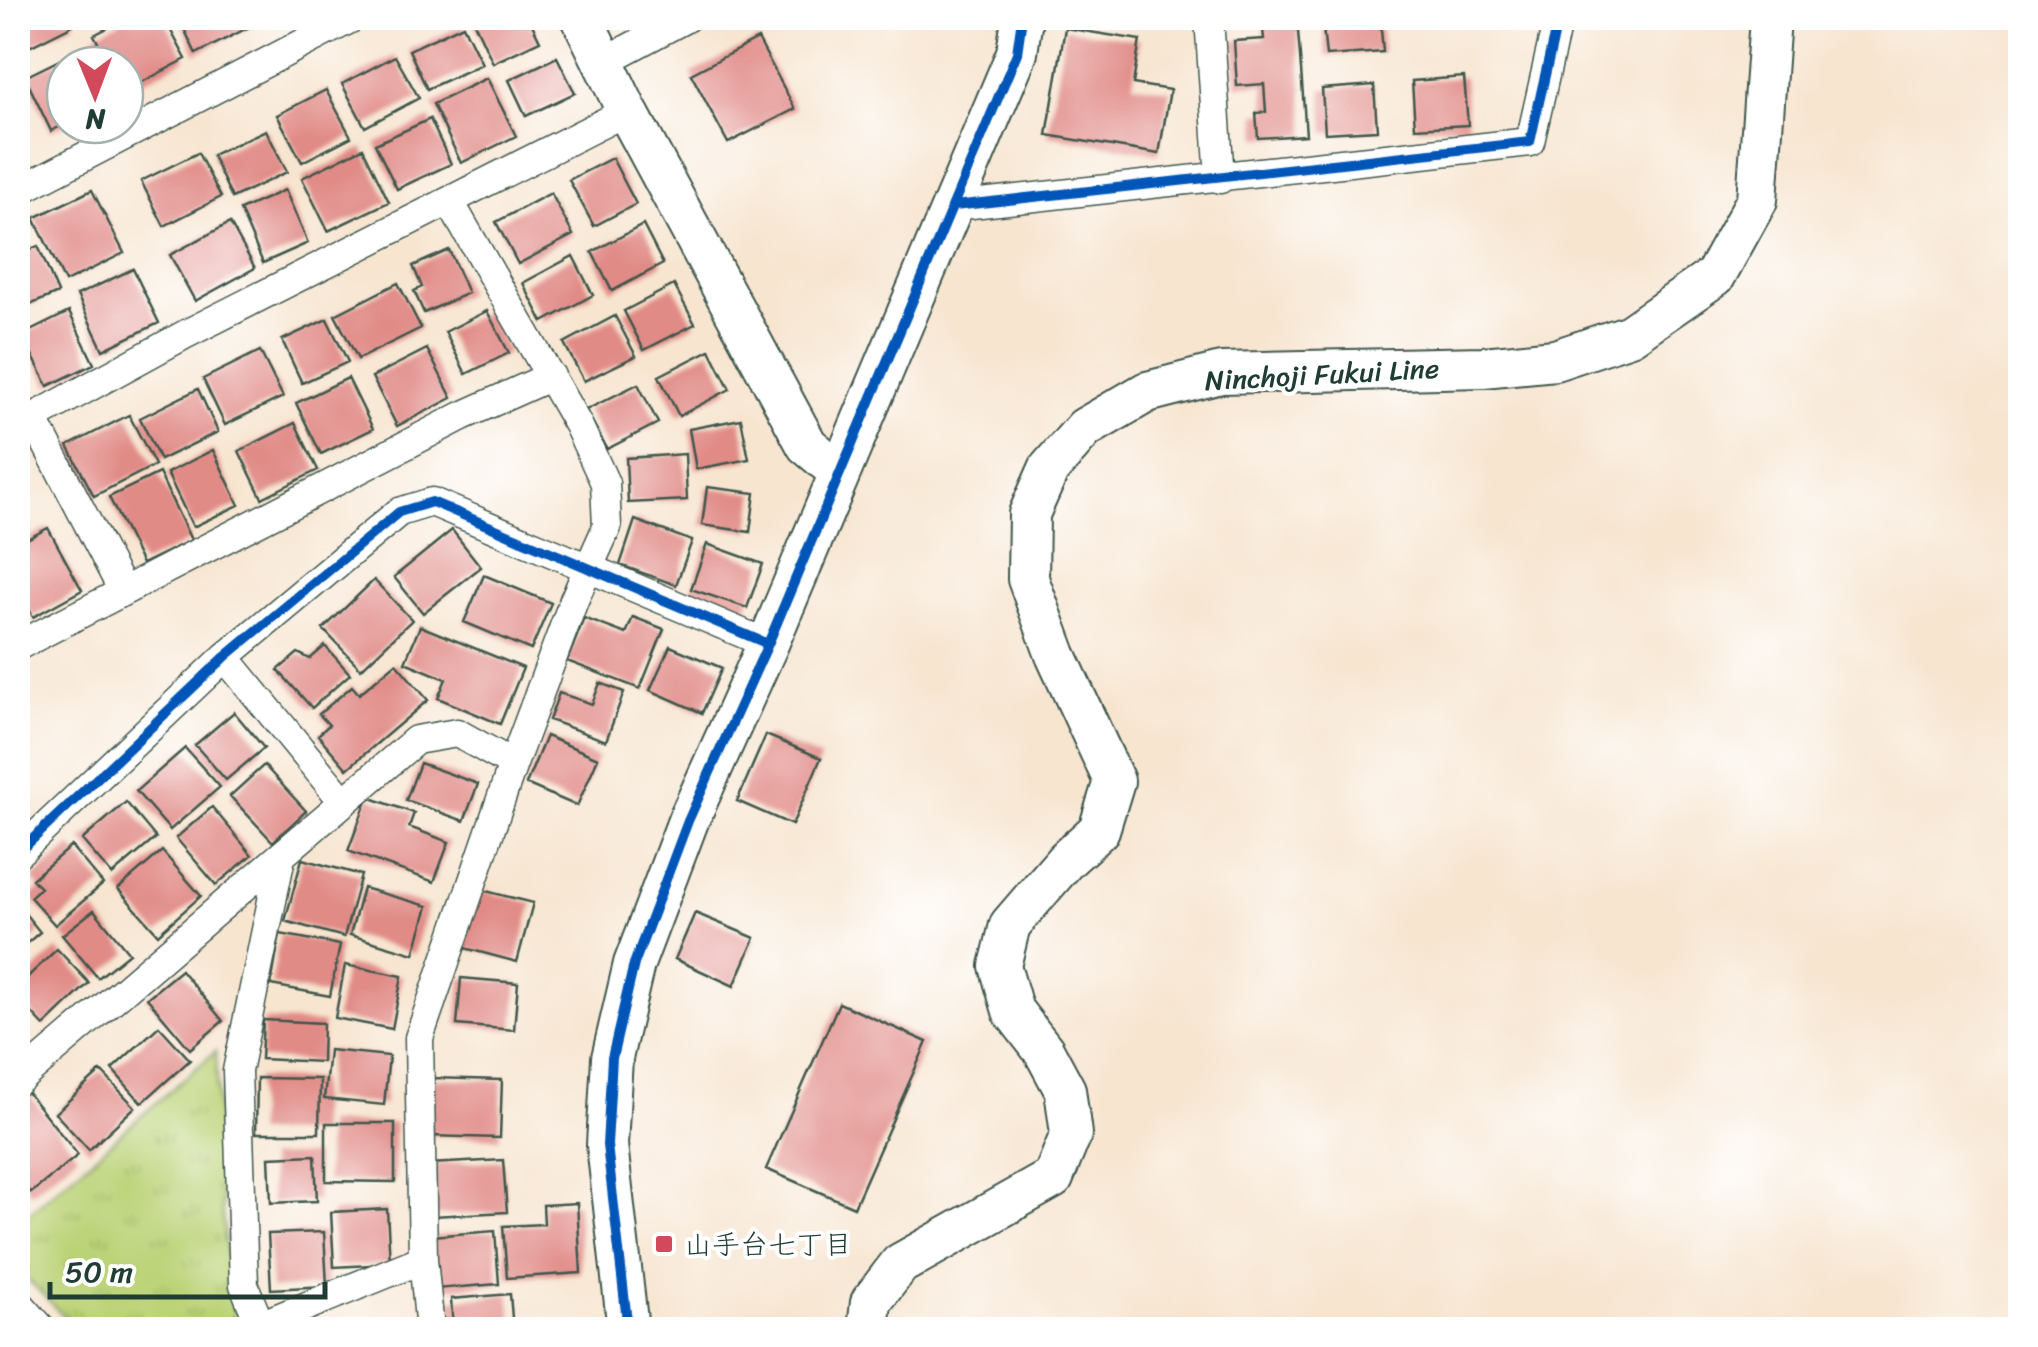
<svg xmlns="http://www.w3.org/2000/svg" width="2038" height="1347" font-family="Sriracha,'Klee One',sans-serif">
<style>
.park{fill:url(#park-tufts);stroke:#6d8856;stroke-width:2.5}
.building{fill:#e18b87}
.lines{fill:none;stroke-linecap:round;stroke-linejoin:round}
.street-casing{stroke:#3f564b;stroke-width:31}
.secondary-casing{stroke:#3f564b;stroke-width:44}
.street{stroke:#fff;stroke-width:28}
.secondary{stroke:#fff;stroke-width:40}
.cycleway-casing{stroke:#fff;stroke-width:16}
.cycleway{stroke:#0057b8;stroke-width:10}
.poi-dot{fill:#d1495b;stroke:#fff;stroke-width:4}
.labels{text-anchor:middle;stroke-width:8;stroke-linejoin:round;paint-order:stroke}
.street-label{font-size:28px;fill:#1f3d34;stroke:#fff}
.poi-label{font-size:28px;fill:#1f3d34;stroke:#fff;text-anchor:start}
</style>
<defs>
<pattern id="park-tufts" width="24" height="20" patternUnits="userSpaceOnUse" patternTransform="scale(2.5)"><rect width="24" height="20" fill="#bbd377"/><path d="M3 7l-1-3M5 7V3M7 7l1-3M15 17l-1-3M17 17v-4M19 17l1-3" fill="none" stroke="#a0b668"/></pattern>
</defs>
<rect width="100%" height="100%" fill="#fff"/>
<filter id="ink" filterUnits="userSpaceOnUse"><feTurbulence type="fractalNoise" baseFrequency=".01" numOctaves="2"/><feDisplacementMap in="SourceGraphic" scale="20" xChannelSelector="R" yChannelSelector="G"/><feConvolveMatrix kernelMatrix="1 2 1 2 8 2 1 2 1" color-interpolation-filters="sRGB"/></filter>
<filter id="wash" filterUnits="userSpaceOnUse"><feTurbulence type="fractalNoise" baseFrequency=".0048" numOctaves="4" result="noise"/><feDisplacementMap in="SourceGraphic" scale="40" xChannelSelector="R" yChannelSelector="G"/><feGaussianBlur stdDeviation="2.25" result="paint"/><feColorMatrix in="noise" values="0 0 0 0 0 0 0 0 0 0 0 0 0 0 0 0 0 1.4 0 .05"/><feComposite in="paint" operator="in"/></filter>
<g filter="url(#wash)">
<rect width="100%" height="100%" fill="#f7e5d0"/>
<path class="park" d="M216,1051l6,162 13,105 -35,11h-124l-58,-60v-46z"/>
<g id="blocks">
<path class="building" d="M18,18h53l4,6 -54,27z
M127,18h37l22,41 -61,32v-26h-15l-16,-30z
M179,18h80l2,3 -65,33z
M472,18h57l11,23 -47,22z
M1262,18h35l9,117 -48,3 -2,-25 10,-1 -2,-28 -27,2 -3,-45 30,-2z
M1322,18h58l3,34 -57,4z
M463,25l19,39 -55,25 -18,-39z
M1065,28l75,12 -7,44 37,6 -11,64 -112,-19z
M758,39l37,70 -67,34 -37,-69z
M88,46l9,19h-32v59l-14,7 -26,-54z
M395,56l24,42 -54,29 -23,-43z
M557,57l18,36 -49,23 -17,-36z
M1464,77l4,48 -53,3 -3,-47z
M487,78l29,58 -55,27 -28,-59z
M1374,85l3,45 -52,3 -3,-44z
M326,90l25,47 -49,25 -25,-47z
M430,119l21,45 -54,25 -22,-45z
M266,130l21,42 -55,26 -20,-43z
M363,148l26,54 -61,29 -26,-53z
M198,153l23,44 -57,29 -23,-45z
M612,158l24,46 -42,22 -25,-46z
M92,190l32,63 -59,29 -31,-64z
M285,190l23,53 -45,20 -23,-53z
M551,193l22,42 -55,29 -22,-42z
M230,223l25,45 -60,33 -25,-46z
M643,225l20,39 -51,27 -20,-39z
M38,246l20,47 -40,17v-56z
M449,250l19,43 -44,20 -10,-22 8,-4 -9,-21z
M573,256l20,39 -50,27 -20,-39z
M133,269l26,54 -56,27 -26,-55z
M398,283l23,45 -63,31 -23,-44z
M674,285l21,39 -51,26 -20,-39z
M487,311l22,42 -43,21 -21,-42z
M69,312l25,52 -46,22 -26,-51z
M615,316l21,40 -52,25 -20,-38z
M327,319l21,43 -46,21 -20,-43z
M427,349l25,49 -55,28 -25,-49z
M710,350l20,39 -51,27 -20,-40z
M260,351l23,46 -58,28 -22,-46z
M18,369l13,31 -13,5z
M348,378l25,51 -52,25 -25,-51z
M638,384l20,39 -51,26 -21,-39z
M198,389l20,43 -58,28 -20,-42z
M129,415l26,50 -61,31 -26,-50z
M741,419l8,40 -53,10 -7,-40z
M295,423l23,47 -56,28 -23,-47z
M213,450l26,55 -46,22 -26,-54z
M685,454l2,46 -59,3 -2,-45z
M159,473l32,67 -49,24 -33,-67z
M707,487l48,6 -5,39 -48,-7z
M635,520l57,21 -16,44 -56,-20z
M48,528l34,62 -49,27 -15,-29v-44z
M452,530l29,37 -58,46 -29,-36z
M707,544l56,20 -16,44 -56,-19z
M484,575l67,28 -20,47 -67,-28z
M374,580l38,40 -51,49 -38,-40z
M633,617l31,12 -24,60 -73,-28 17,-43 42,16z
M420,626l103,42 -23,56 -62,-26 8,-19 -41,-17z
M325,646l25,28 -38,34 -34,-38 20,-17 12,6z
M670,646l52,22 -20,45 -52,-23z
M396,663l32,37 -81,69 -29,-34 11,-10 -10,-11 33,-28 7,8z
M600,683l24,9 -18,49 -57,-21 10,-27 33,11z
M234,712l30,36 -38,32 -31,-35z
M766,735l55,23 -29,67 -55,-24z
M546,736l52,22 -21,48 -51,-22z
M185,748l35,39 -50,43 -34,-39z
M420,763l58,21 -14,37 -58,-21z
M264,765l42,46 -33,31 -43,-46z
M368,797l46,16 -5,14 40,15 -15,40 -86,-31z
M126,802l30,36 -44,37 -30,-35z
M212,807l40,48 -36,30 -40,-47z
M71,846l32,38 -48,41 -25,-28 10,-9 -8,-9z
M162,851l39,45 -43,38 -40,-45z
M302,859l59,16 -17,62 -59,-16z
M363,888l65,18 -14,48 -64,-19z
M478,889l55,14 -16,59 -56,-15z
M18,905l22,27 -22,19z
M94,910l35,43 -31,25 -36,-43z
M695,913l60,25 -21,48 -59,-27z
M280,934l60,11 -10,51 -59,-11z
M57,949l32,34 -45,43 -26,-28v-12z
M345,965l57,11 -10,53 -57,-11z
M181,970l42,51 -33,28 -43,-51z
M461,978l57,5 -4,47 -57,-5z
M839,1003l88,39 -73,165 -88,-38z
M263,1020l60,3 -1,39 -61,-3z
M159,1026l31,34 -48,43 -30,-34z
M18,1030l12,15 -12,10z
M329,1050l60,6 -5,49 -60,-6z
M101,1071l34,36 -46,43 -34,-37z
M257,1078l63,1 -1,54h-63z
M431,1078l71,2 -2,58 -71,-2z
M27,1092l51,63 -47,38 -13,-16v-78z
M326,1123h69v59l-69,-1z
M315,1155l2,46 -46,2 -2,-46z
M503,1160l4,52 -75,4 -3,-52z
M577,1203l4,70 -74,5 -4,-52 41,-2 -1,-19z
M387,1209l3,55 -56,3 -3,-55z
M495,1231l4,53 -64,5 -4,-53z
M324,1232l3,54 -56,3 -3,-55z
M510,1294l3,36h-60l-2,-31z
M390,1321l4,9h-26l-1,-1z"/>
</g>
</g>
<g filter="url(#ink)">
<use href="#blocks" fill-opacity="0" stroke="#3f564b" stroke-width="2.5"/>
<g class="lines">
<defs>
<path id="street" d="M1209,18l11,161
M603,62l83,-44
M18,191l334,-173
M954,206l576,-64 28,-124
M33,418l89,171
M18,426l168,-92 441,-223
M18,646l444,-230 89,-40
M225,657l119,145
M18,853l207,-196 174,-145 33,-10 336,142
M18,1081l398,-341 41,-7 56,31
M18,1302l25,28
M260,1325l-16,-40 -7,-214 44,-214
M248,1330l175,-71
M430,1330l-7,-71 -4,-221 94,-274 61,-164 33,-73 -2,-44 -27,-58 -127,-221"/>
<path id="secondary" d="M582,18l45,93 180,334 31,26
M628,1330l-21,-185 5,-87 22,-94 54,-143 80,-177 249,-591 5,-35
M868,1330l3,-28 29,-38 153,-86 18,-44 -6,-44 -21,-39 -31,-40 -13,-45 10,-41 56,-65 33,-30 15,-49 -58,-126 -28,-76 1,-65 20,-45 36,-41 62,-36 74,-19 262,-6 72,-7 75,-25 85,-59 42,-76 13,-182"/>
</defs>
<use href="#street" class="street-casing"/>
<use href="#secondary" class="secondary-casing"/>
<use href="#street" class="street"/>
<use href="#secondary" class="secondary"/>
<defs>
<path id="cycleway" d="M954,206l576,-64 28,-124
M18,853l207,-196 174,-145 33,-10 336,142
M628,1330l-21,-185 5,-87 22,-94 54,-143 80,-177 249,-591 5,-35"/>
</defs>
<use href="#cycleway" class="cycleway-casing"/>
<use href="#cycleway" class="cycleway"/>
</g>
</g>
<rect class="poi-dot" x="654" y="1234" width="20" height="20" rx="5"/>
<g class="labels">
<g class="street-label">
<text transform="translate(1322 374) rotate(-3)" y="10">Ninchoji Fukui Line</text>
</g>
<g class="poi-label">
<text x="684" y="1254">山手台七丁目</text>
</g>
</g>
<rect width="2038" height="1347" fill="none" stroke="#fff" stroke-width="60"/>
<g transform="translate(95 95) rotate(179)"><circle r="48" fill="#ffffff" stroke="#a5b1ae" stroke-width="2.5"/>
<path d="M0-8L18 38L0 25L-18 38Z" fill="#d1495b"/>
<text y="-15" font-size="28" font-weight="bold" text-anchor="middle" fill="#1f3d34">N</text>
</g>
<path d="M50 1282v15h275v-15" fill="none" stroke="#1f3d34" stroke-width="5"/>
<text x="65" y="1282" font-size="30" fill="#1f3d34" stroke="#ffffff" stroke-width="8" paint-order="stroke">50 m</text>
</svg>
